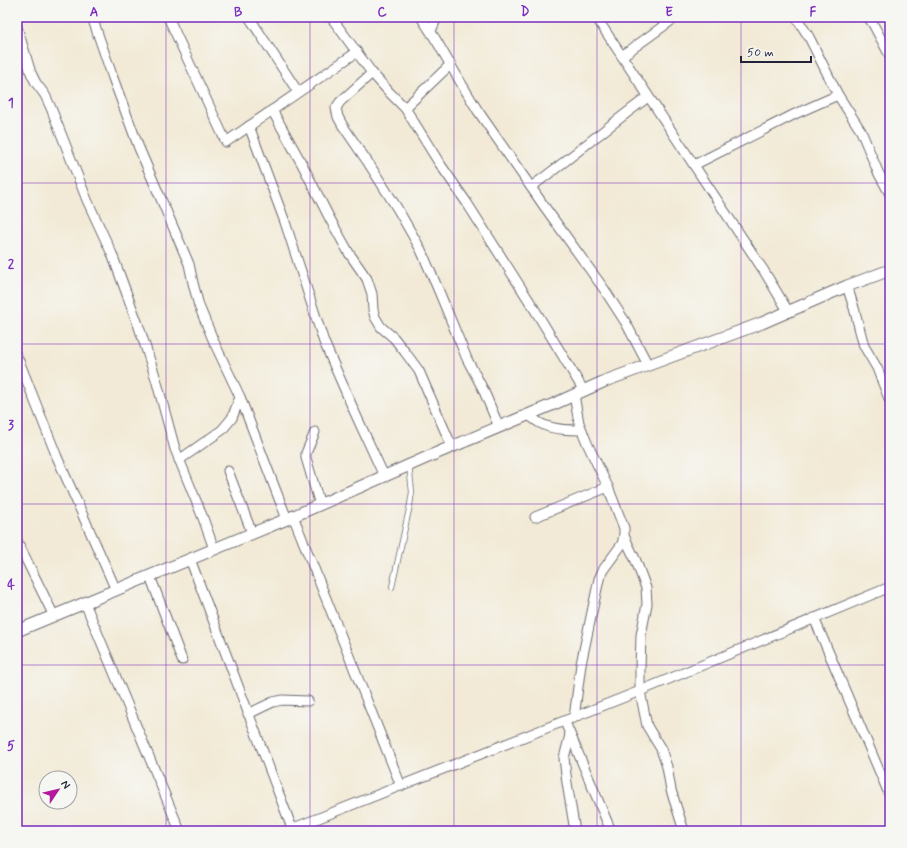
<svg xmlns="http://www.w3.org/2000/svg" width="907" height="848" viewBox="0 0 907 848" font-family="Mynerve,sans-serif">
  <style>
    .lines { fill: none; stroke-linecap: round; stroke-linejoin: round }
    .service-casing { stroke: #6b6871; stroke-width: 6 }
    .minor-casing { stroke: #6b6871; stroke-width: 11 }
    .tertiary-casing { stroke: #6b6871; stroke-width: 13 }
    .service { stroke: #fff; stroke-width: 4.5 }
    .minor { stroke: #fff; stroke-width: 9 }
    .tertiary { stroke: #fff; stroke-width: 11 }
    .grid { fill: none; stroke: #7b2cbf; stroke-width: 1; stroke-opacity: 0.55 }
    .neatline { fill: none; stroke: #7b2cbf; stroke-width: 1.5 }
    .grid-label { font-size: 13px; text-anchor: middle; font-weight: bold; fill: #7b2cbf }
  </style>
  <rect width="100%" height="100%" fill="#f6f6f2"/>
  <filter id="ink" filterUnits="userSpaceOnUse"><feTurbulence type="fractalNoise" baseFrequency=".025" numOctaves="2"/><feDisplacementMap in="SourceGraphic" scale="8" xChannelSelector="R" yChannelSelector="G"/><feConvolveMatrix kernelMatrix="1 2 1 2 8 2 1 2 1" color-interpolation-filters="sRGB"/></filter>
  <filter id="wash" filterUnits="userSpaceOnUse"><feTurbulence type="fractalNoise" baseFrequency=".012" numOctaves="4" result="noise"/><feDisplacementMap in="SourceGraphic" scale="16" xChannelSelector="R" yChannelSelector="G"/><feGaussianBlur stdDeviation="0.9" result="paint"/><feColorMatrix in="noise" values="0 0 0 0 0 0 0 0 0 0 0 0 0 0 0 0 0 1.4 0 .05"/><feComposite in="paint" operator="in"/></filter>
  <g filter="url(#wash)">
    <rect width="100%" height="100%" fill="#f2ead6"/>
  </g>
  <g filter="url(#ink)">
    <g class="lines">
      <g class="service-casing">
        <polyline id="service" points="392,587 410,505 412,492 409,465"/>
      </g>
      <g class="minor-casing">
        <g id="minor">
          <polyline points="92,17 113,78 139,148 189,264 193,283 199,306 214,342 240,397 252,428 276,491 287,519"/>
          <polyline points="168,17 226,142 357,52"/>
          <polyline points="249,17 298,92"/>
          <polyline points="331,17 372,73 390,93 405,108 438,161 467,203 535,310 584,391"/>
          <polyline points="421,17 436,40 461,83 478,111 544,206 604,289 626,323 648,365"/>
          <polyline points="596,17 764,271 788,311"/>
          <polyline points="796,17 809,37 838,95"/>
          <polyline points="868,17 873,24 890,56"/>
          <polyline points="17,27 31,73 36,83 45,95 51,108 87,200 112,254 139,327 156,379 175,449 203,518 214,549"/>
          <polyline points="431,31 437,17"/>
          <polyline points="622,56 676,17"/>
          <polyline points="372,73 340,102 336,108 338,117 343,126 369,164 397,208 421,250 438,289 467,359 483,389 499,427"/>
          <polyline points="405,108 451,64"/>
          <polyline points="272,110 302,164 330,219 349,253 367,279 372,294 373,310 375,317 381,327 394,338 405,352 419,371 452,447"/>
          <polyline points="249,126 285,222 324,342 355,413 384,476"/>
          <polyline points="694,165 795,114 838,95 861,131 878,172 890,194"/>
          <path d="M 531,187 C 571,158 608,126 648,97"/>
          <polyline points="847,286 854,308 864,346 877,368 890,401"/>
          <polyline points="17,356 57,457 116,590"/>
          <polyline points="574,395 579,423 587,443 608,487 624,528 624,536 622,544 603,570 599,579 581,664 574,718"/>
          <path d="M 528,415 C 533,418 538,423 544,425 C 556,430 570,430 582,430"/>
          <polyline points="315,432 306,453 306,458 320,505"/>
          <polyline points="179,460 222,430 232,418 240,397"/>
          <polyline points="228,471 252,533"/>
          <polyline points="293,516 401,786"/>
          <polyline points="535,517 608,487"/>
          <polyline points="624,536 636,561 646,588 647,604 641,635 640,669 640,691 647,726 661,749 667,767 671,790 684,831"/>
          <polyline points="17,541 54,616"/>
          <polyline points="190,559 293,831"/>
          <polyline points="150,576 182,660"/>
          <polyline points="85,603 180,831"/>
          <polyline points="814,618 890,796"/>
          <polyline points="248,714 273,702 282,700 308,701"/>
          <polyline points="565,722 611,831"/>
          <polyline points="570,735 564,758 567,783 575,831"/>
          <polyline points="286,831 640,691 890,587"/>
        </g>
      </g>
      <g class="tertiary-casing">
        <polyline id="tertiary" points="17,631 287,519 437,453 554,404 605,381 762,323 847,286 890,270"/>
      </g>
      <use href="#service" class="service"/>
      <use href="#minor" class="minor"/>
      <use href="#tertiary" class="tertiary"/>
    </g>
  </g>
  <path class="grid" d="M 166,17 L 166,831M 310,17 L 310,831M 454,17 L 454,831M 597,17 L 597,831M 741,17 L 741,831M 17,183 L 890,183M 17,344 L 890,344M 17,504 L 890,504M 17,665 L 890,665"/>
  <rect width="907" height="848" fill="none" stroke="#f6f6f2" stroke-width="44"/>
  <g transform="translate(58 790) rotate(55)"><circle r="19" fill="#f6f6f2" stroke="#a1a1a9"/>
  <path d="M0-3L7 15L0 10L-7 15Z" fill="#b5179e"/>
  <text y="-6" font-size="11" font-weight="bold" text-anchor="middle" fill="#22223b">N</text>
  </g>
  <path d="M741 56v6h70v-6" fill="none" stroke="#22223b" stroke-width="2"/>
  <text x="747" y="56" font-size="12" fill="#22223b" stroke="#f6f6f2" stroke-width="3" paint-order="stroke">50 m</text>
  <rect x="22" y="22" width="863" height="804" class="neatline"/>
  <g class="grid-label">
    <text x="94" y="16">A</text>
    <text x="238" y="16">B</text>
    <text x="382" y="16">C</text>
    <text x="525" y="16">D</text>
    <text x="669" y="16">E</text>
    <text x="813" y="16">F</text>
    <text x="11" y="107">1</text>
    <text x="11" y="268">2</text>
    <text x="11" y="429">3</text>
    <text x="11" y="589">4</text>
    <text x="11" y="750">5</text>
  </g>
</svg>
